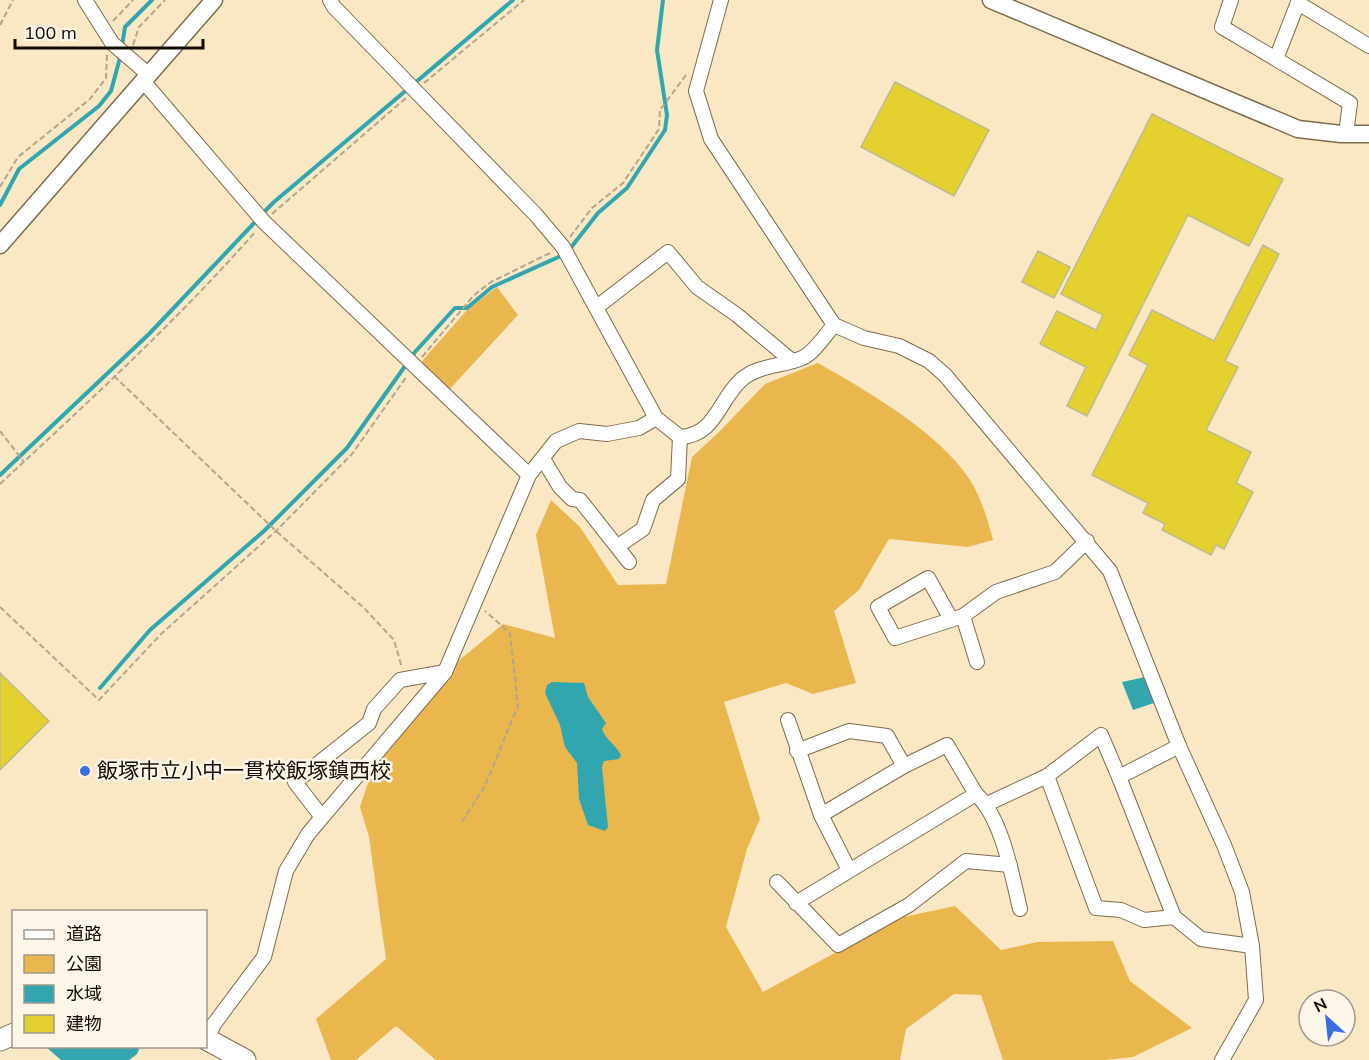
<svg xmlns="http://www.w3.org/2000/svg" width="1369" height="1060" viewBox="0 0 1369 1060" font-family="Mulish,'Noto Sans JP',sans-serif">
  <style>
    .green { fill: #eab74f }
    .water { fill: #32a6af }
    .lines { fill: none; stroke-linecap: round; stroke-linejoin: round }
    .stream { stroke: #32a6af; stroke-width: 4 }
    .building { fill: #e4d12f; stroke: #bdb994; stroke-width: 1.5 }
    .minor-casing { stroke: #7d6c4d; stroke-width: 16 }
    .tertiary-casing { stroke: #7d6c4d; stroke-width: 19 }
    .primary-casing { stroke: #7d6c4d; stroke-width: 23 }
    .path { stroke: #b4a58a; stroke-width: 2; stroke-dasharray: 6 3; stroke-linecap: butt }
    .minor { stroke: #fff; stroke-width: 14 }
    .tertiary { stroke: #fff; stroke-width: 16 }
    .primary { stroke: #fff; stroke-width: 21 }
    .poi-dot { fill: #3970df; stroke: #fdf6e8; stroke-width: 2 }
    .labels { text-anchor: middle; stroke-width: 5; stroke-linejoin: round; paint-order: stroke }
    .poi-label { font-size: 21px; fill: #110b02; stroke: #fdf6e8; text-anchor: start }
  </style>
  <rect width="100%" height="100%" fill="#fae7c4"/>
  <g class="green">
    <polygon points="497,287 518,315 449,390 422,366 423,360 467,310"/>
    <path d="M 818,363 C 867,391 939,432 970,480 C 981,497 988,520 993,540 L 968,547 L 889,539 L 859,590 L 834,611 L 856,683 L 813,694 L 786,683 L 724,702 L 760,819 L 747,849 L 726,927 L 763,992 L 899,918 L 955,906 L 1001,950 L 1037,942 L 1113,941 L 1130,981 L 1192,1028 L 1133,1057 L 1105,1060 L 1003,1060 L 981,995 L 954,994 L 906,1029 L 900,1060 L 436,1060 L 396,1026 L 356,1060 L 331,1060 L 316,1019 L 386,959 L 369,837 L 360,807 L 378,753 L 445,672 L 503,624 L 555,638 L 536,535 L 551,500 L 580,527 L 618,585 L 666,584 L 692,457 L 719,432 L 765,384 Z"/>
  </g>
  <g class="water">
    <polygon points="1145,677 1154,703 1133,710 1122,682"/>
    <path d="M 552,682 L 584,683 L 588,697 L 606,723 L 602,729 C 605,739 616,745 621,755 L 619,759 L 604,761 L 602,767 L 608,827 L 605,831 L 588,825 L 579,799 L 577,763 L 565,747 L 560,725 L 545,693 L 547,685 Z"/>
    <polygon points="46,1047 140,1047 137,1054 129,1060 61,1060"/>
  </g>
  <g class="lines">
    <g class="stream">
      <polyline points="122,46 125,27 152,0"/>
      <polyline points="0,205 19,169 99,106 111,91 121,54"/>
      <polyline points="262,214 274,202 513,0"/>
      <polyline points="569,250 598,213 627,188 665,130 667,115 657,50 663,0"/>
      <polyline points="0,475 149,334 257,220"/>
      <polyline points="100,688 150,630 264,531 347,448 415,352 455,308 467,308 492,287 563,255"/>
    </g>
  </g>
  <g class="building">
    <polygon points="895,82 989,130 954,196 861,147"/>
    <polygon points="1152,114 1283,179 1249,246 1188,215 1087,416 1067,406 1086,367 1040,344 1057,311 1096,330 1103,315 1061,294"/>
    <polygon points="1263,245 1279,254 1225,361 1238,367 1206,430 1251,452 1236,483 1253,492 1224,549 1216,545 1211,555 1162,530 1165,524 1143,513 1148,503 1092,475 1148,365 1129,355 1152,310 1214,341"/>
    <polygon points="1038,251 1070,267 1054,298 1022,282"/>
    <polygon points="0,673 49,721 0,770"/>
  </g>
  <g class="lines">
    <g class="minor-casing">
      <g id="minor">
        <polyline points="85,0 112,43 149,75"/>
        <path d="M 330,0 L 334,7 L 536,215 L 563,247 L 656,418 L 680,437 C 716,435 718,401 741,380 C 757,365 784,366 802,358 C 814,353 826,334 834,325"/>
        <polyline points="721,0 696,91 711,139 834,325 864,338 899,346 929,361 945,375 1110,571 1179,746 1224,845 1242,892 1252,946 1256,1000 1222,1060"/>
        <polyline points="1231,0 1222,27 1350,103 1346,134"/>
        <polyline points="1298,3 1369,46"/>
        <polyline points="1276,59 1299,0"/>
        <polyline points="143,81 264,222 529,475"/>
        <polyline points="597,307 668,252 697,287 737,315 792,361"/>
        <polyline points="543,459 560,487 572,499 580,500 629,562"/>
        <polyline points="618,546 643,529 653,500 678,479 680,437"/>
        <polyline points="963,616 977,662"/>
        <polyline points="951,619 928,578 878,607 895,638 963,616 996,592 1055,572 1087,541"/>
        <polyline points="788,720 821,815 849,870"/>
        <polyline points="797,751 849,731 887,736 904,766"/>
        <polyline points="1047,776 1096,908 1121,910 1144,920 1174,917 1201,939 1252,946"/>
        <polyline points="1119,777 1174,917"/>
        <polyline points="987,804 1047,776 1101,735 1119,777 1179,746"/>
        <polyline points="821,815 904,766 947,745 976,794"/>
        <polyline points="321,816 295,782 369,723 374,709 400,680 445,672"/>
        <polyline points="777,882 838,945 909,905 966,861 1010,865"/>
        <path d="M 796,903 L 976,794 C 1002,818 1012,875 1020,909"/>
        <polyline points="207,1039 214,1024 264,957 286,871 308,834 445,672 529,475 556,441 579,431 607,434 639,428 656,418"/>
      </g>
    </g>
    <g class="tertiary-casing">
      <g id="tertiary">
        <polyline points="991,0 1298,129 1341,134 1369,134"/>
        <polyline points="0,245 214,0"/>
      </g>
    </g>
    <g class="primary-casing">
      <g id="primary">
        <polyline points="206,1039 245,1060"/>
        <polyline points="0,1040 14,1034"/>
      </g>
    </g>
    <g class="path">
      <polyline points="113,21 133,0"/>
      <polyline points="0,25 13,0"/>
      <polyline points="133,45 139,27 165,0"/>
      <polyline points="424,83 524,0"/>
      <polyline points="0,187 18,157 90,99 106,78 107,55"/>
      <polyline points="272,214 406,98"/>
      <polyline points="570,237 592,208 623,183 659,129 660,110 686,75"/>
      <polyline points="422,357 474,295 491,282 550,253"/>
      <polyline points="114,376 276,531 364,608 394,640 402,668"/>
      <polyline points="0,431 24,462"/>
      <path d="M 0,484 C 87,403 177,321 256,231"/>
      <polyline points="0,607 99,700 161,634 276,531 352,454 407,376"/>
      <polyline points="462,822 485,786 518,706 510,633 485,611"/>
    </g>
    <use href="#minor" class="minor"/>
    <use href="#tertiary" class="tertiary"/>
    <use href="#primary" class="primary"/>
  </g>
  <circle class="poi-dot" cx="85" cy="771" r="6"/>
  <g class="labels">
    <g class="poi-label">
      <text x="97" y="778">飯塚市立小中一貫校飯塚鎮西校</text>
    </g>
  </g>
  <rect x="12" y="910" width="195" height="138" fill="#fdf6e8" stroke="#9f988c" stroke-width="1.5"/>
  <rect x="24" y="930" width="30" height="9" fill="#ffffff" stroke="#9f988c" stroke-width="1.5"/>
  <text x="66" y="940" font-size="18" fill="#110b02">道路</text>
  <rect x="24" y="955" width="30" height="18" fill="#eab74f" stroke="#9f988c" stroke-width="1.5"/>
  <text x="66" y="970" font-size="18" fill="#110b02">公園</text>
  <rect x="24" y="985" width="30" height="18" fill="#32a6af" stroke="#9f988c" stroke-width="1.5"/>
  <text x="66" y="1000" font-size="18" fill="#110b02">水域</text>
  <rect x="24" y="1015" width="30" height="18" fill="#e4d12f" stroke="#9f988c" stroke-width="1.5"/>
  <text x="66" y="1030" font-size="18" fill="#110b02">建物</text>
  <g transform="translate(1327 1018) rotate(333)"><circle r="28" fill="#fdf6e8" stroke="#9f988c" stroke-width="1.5"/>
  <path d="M0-4.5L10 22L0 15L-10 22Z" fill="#3970df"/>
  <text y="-9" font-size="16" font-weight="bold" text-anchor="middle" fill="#110b02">N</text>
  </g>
  <path d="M15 39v9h188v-9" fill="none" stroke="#110b02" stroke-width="3"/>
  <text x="24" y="39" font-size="18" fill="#110b02" stroke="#fdf6e8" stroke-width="4.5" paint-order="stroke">100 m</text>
</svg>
